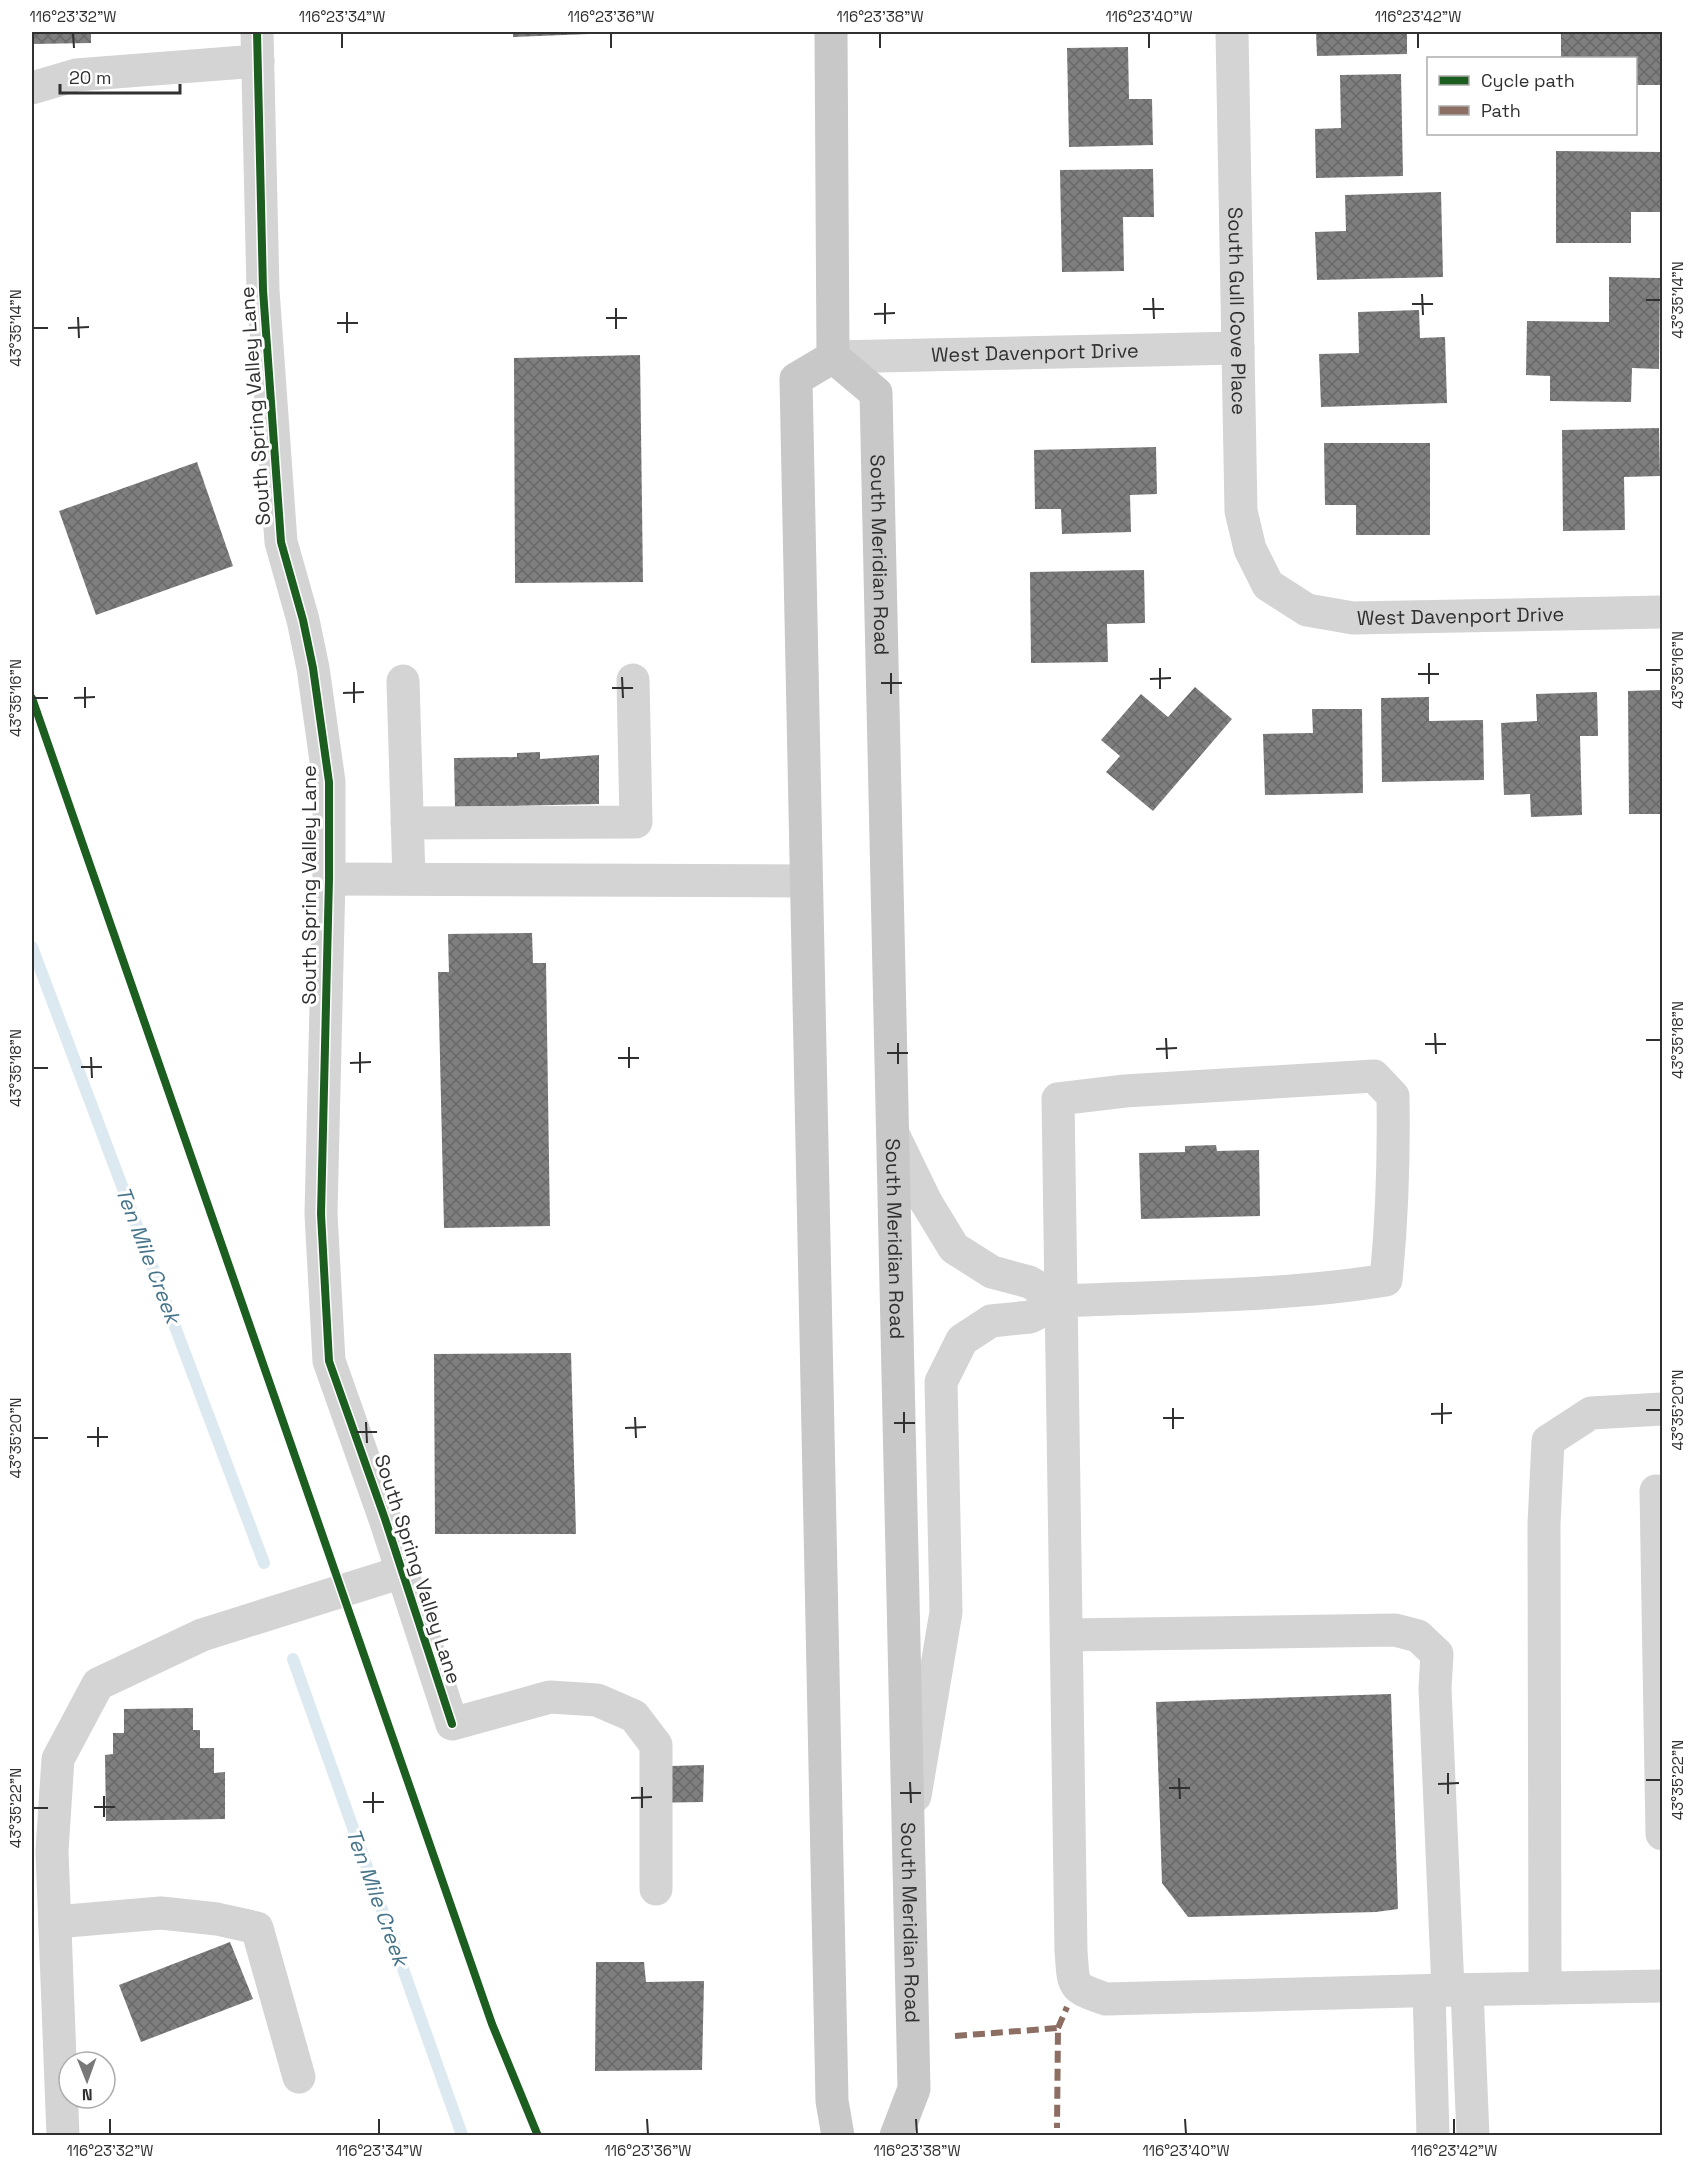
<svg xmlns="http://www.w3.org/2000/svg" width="1694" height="2167" viewBox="0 0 1694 2167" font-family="'Space Grotesk',sans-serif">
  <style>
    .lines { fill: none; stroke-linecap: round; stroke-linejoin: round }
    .stream { stroke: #dde9f0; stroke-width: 12 }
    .building { fill: url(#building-cross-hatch) }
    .minor { stroke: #d4d4d4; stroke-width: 33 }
    .major { stroke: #c8c8c8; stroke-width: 33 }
    .quiet { stroke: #8d6e63; stroke-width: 6; stroke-dasharray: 12 6; stroke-linecap: butt }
    .cycleway-casing { stroke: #fff; stroke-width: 11 }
    .cycleway { stroke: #1b5e20; stroke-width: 8 }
    .ticks { fill: none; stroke: #303030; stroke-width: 2 }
    .labels { text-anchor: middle; stroke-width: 6; stroke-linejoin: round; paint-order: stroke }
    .street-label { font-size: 20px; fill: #303030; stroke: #fff }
    .water-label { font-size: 21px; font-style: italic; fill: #46748a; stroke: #fff }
    .neatline { fill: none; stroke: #303030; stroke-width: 2 }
    .ticks-label { font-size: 15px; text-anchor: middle; fill: #303030 }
  </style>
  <defs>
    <pattern id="building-cross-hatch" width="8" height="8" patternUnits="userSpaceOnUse" patternTransform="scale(1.5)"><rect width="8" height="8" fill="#7f7f7f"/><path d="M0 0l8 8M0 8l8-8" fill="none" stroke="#686868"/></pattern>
  </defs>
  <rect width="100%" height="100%" fill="#fff"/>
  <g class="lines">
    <g class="stream">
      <polyline points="32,947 264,1563"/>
      <polyline points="293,1659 462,2135"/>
    </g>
  </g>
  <g class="building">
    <polygon points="32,32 91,32 91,43 32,44"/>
    <polygon points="513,32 614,32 614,33 513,37"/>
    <polygon points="1316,32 1407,32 1407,54 1317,56"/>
    <polygon points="1561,32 1662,32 1662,85 1636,85 1636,58 1561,58"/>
    <polygon points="1128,47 1129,99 1152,99 1153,145 1069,147 1067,48"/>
    <polygon points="1401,74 1403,176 1316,178 1315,129 1341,128 1340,75"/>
    <polygon points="1556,151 1662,152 1662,212 1631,212 1631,243 1556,243"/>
    <polygon points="1153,169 1154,217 1123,217 1124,271 1062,272 1060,170"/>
    <polygon points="1441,192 1443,277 1317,280 1315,232 1346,231 1345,195"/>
    <polygon points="1609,277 1660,278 1659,369 1632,368 1631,402 1550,401 1550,376 1526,375 1527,321 1609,322"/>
    <polygon points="1419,310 1420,338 1445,337 1447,403 1321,407 1319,354 1359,353 1358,312"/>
    <polygon points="640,355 643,582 515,583 514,358"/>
    <polygon points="1659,428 1660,476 1624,477 1625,530 1563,531 1562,430"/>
    <polygon points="1324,443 1430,443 1430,535 1356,535 1356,505 1325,505"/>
    <polygon points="1156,447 1157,494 1130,495 1131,532 1062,534 1061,509 1035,509 1034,450"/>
    <polygon points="197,462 233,566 96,615 59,511"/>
    <polygon points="1144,570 1145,623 1107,624 1108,662 1031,663 1030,572"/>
    <polygon points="1195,687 1232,719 1153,811 1106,772 1120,756 1101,740 1141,694 1168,717"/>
    <polygon points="1662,690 1662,814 1629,814 1628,691"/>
    <polygon points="1597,692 1598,736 1580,736 1582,815 1531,817 1530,794 1504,795 1501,723 1537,721 1536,694"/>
    <polygon points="1429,697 1429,721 1483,720 1484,780 1382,782 1381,698"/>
    <polygon points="1312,709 1362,709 1363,793 1265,795 1263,734 1313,733"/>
    <polygon points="540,752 540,759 599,755 599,804 455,807 454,758 517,757 517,753"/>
    <polygon points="532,933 533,963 546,963 550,1226 444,1228 438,972 449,972 448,934"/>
    <polygon points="1216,1145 1217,1151 1259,1150 1260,1216 1141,1219 1139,1153 1185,1152 1185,1146"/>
    <polygon points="571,1353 576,1534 435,1534 434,1354"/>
    <polygon points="1391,1694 1398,1909 1376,1912 1188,1917 1162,1883 1156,1702"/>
    <polygon points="193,1708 193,1730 200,1730 200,1748 214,1748 214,1773 225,1772 225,1819 106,1821 105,1755 113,1754 113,1733 124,1733 124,1709"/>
    <polygon points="704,1765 703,1802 642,1803 640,1767"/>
    <polygon points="230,1942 253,1999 141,2042 119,1985"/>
    <polygon points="596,1962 644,1962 646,1982 704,1981 702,2070 595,2071"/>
  </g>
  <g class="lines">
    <g class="minor">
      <polyline points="257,32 263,290 281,542 303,620 313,668 329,782 329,879 321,1214 329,1361 385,1519 452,1724 550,1697 597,1700 634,1716 656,1745 656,1889"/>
      <path id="s1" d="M 1232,32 L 1241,511 L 1250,549 L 1268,585 L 1307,610 L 1353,618 L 1662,612"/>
      <polyline points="32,88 76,75 258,61"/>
      <path id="s2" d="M 833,357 L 1238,348"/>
      <polyline points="403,681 409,879"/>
      <polyline points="407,823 636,822 633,680"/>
      <polyline points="329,879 806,881"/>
      <polyline points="893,1134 926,1202 954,1248 992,1272 1029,1282 1062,1301 1030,1317 991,1321 962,1340 941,1382 946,1612 915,1796"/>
      <path d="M 1062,1301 C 1170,1296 1280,1297 1386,1280 C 1392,1219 1394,1158 1393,1096 L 1374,1076 L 1125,1091 L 1058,1099 C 1063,1383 1068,1667 1071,1951 C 1074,1987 1070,1987 1106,1999 L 1448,1990 L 1662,1986"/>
      <polyline points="1656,1491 1662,1834"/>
      <polyline points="1068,1635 1395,1630 1418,1636 1437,1654 1435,1688 1448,1990"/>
      <polyline points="55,1922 161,1913 217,1919 257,1928 299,2077"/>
      <polyline points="1545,1988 1544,1524 1548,1441 1591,1413 1662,1409"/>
      <polyline points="1467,1990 1473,2136"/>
      <polyline points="1429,1991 1433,2136"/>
      <polyline points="63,2136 52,1851 58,1759 98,1684 202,1635 402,1572"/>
    </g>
    <g class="major">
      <polyline points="831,32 833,357"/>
      <path id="s3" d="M 833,357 L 876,393 L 914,2089 L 896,2136"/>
      <polyline points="833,357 796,379 832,2101 838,2136"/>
    </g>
    <g class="quiet">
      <polyline points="1058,2028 1067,2007"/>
      <polyline points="955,2036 1058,2028 1057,2128"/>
    </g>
    <g class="cycleway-casing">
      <g id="cycleway">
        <polyline points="257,32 263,290 281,542 303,620 313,668 329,782 329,879 321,1214 329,1361 385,1519 452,1724"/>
        <polyline points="32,698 492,2024 538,2136"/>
      </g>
    </g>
    <use href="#cycleway" class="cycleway"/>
  </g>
  <path class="ticks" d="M 73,33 L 74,48M 342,33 L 342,48M 611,33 L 611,48M 880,33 L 880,48M 1149,33 L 1149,48M 1418,33 L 1418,48M 1422,294 L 1423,315M 1153,298 L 1154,319M 1646,300 L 1661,300M 885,303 L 885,324M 1412,304 L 1433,304M 616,308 L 616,329M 1143,309 L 1164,309M 347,312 L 347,333M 874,314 L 895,313M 78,317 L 79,338M 606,318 L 627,318M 337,323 L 358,323M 33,328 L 48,328M 68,328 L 89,327M 1429,663 L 1429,684M 1160,668 L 1160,689M 1646,670 L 1661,670M 891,673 L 891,694M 1418,674 L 1439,674M 622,677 L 623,698M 1150,679 L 1171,678M 354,682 L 354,703M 881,683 L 902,683M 85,687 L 85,708M 612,688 L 633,688M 343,693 L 364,692M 33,698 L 48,698M 74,698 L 95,697M 1435,1033 L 1436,1054M 1166,1038 L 1167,1059M 1646,1040 L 1661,1040M 898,1043 L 898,1064M 1425,1044 L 1446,1044M 629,1047 L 629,1068M 1156,1049 L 1177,1048M 360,1052 L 360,1073M 887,1053 L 908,1053M 91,1057 L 92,1078M 618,1058 L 639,1058M 350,1063 L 371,1062M 81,1067 L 102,1067M 33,1068 L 48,1068M 1442,1403 L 1442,1424M 1173,1408 L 1173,1429M 1646,1410 L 1661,1410M 904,1412 L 904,1433M 1431,1414 L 1452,1413M 635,1417 L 636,1438M 1163,1418 L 1184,1418M 366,1422 L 367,1443M 894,1423 L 915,1423M 98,1427 L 98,1447M 625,1428 L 646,1427M 356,1432 L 377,1432M 87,1437 L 108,1437M 33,1438 L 48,1438M 1448,1773 L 1448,1794M 1179,1778 L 1180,1799M 1646,1780 L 1661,1780M 910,1782 L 911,1803M 1438,1784 L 1459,1783M 642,1787 L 642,1808M 1169,1788 L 1190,1788M 373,1792 L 373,1813M 900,1793 L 921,1793M 104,1796 L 104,1817M 631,1798 L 652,1797M 363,1802 L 384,1802M 94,1807 L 115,1807M 33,1808 L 48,1808M 110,2119 L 110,2134M 379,2119 L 379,2134M 647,2119 L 648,2134M 916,2119 L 917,2134M 1185,2119 L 1186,2134M 1454,2119 L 1454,2134"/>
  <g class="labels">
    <g class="street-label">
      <text dy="7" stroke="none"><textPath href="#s1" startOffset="279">South Gull Cove Place</textPath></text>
      <text dy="7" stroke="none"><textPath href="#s2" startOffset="202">West Davenport Drive</textPath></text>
      <text transform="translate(255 406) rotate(-94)" y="7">South Spring Valley Lane</text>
      <text dy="7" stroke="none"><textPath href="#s3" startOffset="218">South Meridian Road</textPath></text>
      <text dy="7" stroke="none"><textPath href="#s1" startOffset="759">West Davenport Drive</textPath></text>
      <text transform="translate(309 885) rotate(-90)" y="7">South Spring Valley Lane</text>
      <text dy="7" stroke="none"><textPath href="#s3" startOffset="902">South Meridian Road</textPath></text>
      <text transform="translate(418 1569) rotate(72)" y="7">South Spring Valley Lane</text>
      <text dy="7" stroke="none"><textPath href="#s3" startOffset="1586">South Meridian Road</textPath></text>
    </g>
    <g class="water-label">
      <text transform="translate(148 1255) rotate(69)" y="7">Ten Mile Creek</text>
      <text transform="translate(377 1897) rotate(70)" y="7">Ten Mile Creek</text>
    </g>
  </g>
  <rect width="1694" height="2167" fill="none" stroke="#ffffff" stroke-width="66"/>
  <rect x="1427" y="57" width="210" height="78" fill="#ffffff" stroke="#acacac" stroke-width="1.5"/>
  <rect x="1439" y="76" width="30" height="9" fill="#1b5e20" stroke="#acacac" stroke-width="1.5"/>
  <text x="1481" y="87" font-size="18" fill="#303030">Cycle path</text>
  <rect x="1439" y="106" width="30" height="9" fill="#8d6e63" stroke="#acacac" stroke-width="1.5"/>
  <text x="1481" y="117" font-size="18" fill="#303030">Path</text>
  <g transform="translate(87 2080) rotate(179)"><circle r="28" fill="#ffffff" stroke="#acacac" stroke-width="1.5"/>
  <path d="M0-4.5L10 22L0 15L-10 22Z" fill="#787878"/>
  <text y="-9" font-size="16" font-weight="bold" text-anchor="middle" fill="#303030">N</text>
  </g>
  <path d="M60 84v9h120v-9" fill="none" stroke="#303030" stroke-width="3"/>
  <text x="69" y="84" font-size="18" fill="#303030" stroke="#ffffff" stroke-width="4.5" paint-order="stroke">20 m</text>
  <rect x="33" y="33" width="1628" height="2101" class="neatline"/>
  <g class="ticks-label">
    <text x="73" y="22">116°23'32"W</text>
    <text x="342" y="22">116°23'34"W</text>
    <text x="611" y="22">116°23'36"W</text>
    <text x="880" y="22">116°23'38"W</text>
    <text x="1149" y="22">116°23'40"W</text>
    <text x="1418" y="22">116°23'42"W</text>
    <text transform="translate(1678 300) rotate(-90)" y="5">43°35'14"N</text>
    <text transform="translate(16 328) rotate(-90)" y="5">43°35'14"N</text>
    <text transform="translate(1678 670) rotate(-90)" y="5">43°35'16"N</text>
    <text transform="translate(16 698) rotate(-90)" y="5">43°35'16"N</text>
    <text transform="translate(1678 1040) rotate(-90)" y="5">43°35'18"N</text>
    <text transform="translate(16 1068) rotate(-90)" y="5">43°35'18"N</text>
    <text transform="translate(1678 1410) rotate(-90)" y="5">43°35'20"N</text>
    <text transform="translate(16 1438) rotate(-90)" y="5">43°35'20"N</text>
    <text transform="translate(1678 1780) rotate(-90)" y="5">43°35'22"N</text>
    <text transform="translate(16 1808) rotate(-90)" y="5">43°35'22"N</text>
    <text x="110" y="2156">116°23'32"W</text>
    <text x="379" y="2156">116°23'34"W</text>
    <text x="648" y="2156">116°23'36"W</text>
    <text x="917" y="2156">116°23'38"W</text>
    <text x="1186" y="2156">116°23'40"W</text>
    <text x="1454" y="2156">116°23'42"W</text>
  </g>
</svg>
